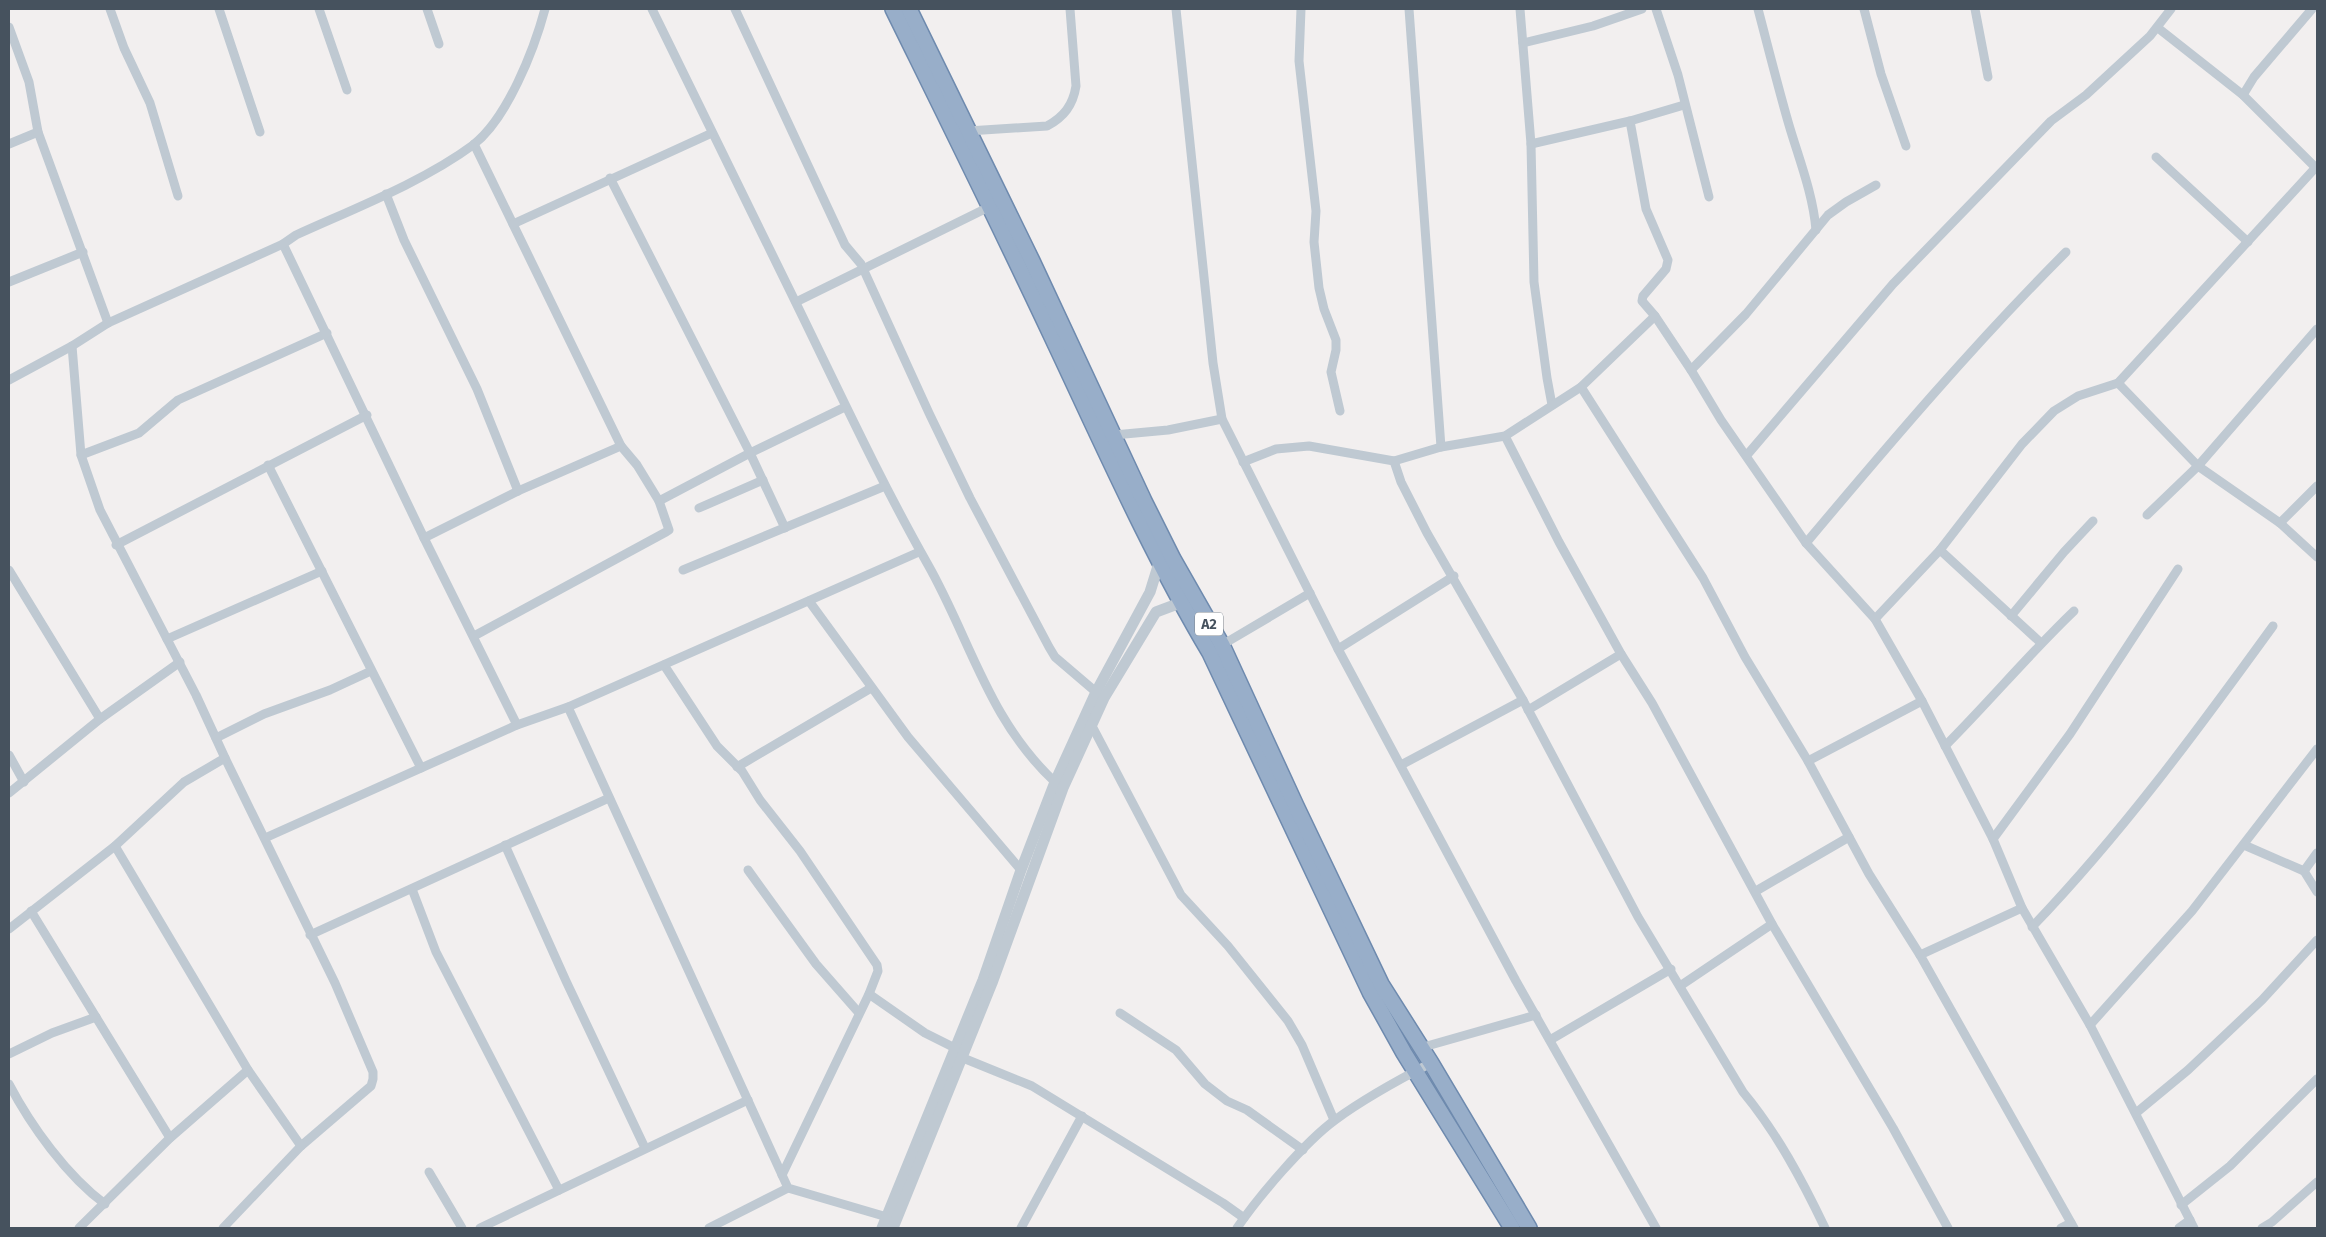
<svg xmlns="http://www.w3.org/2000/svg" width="2326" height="1237" viewBox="0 0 2326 1237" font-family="'Fira Sans',sans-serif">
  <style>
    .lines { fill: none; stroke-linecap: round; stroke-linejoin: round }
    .trunk-casing { stroke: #6e8aae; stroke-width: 18 }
    .minor { stroke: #bfc9d2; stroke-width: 9 }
    .tertiary { stroke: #bfc9d2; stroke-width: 11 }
    .trunk { stroke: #98aec9; stroke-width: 15 }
    .labels { text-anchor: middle; stroke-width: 5; stroke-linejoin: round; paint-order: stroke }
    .shield { fill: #fff; stroke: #7e868e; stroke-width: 1 }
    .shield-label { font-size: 14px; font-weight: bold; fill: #46525e }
  </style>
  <rect width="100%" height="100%" fill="#f2efef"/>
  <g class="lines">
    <g class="trunk-casing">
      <g id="trunk">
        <path d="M 893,9 C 947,119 1001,228 1053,339 C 1103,445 1150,552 1210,653 L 1370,992 L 1404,1053 L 1512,1228"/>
        <polyline points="909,9 1032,261 1144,501 1173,559 1222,645 1296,806 1381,984 1431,1063 1529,1228"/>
      </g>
    </g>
    <g class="minor">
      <polyline points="110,9 124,48 150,103 178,196"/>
      <polyline points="219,9 260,132"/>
      <polyline points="319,9 347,90"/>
      <polyline points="427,9 439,44"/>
      <path d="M 652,9 C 699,107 748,203 795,301 C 838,389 879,478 927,563 C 970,638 988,720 1055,782"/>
      <polyline points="735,9 845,245 861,264 929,413 970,498 1049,647 1055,657 1096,692"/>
      <polyline points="1176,9 1213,363 1222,419 1338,649 1516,981 1656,1228"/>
      <polyline points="1301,9 1299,61 1316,211 1314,242 1319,288 1324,309 1336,340 1336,350 1331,372 1340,411"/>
      <polyline points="1409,9 1441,447"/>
      <polyline points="1520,9 1531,144 1534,282 1547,378 1552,405"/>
      <polyline points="1656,9 1678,75 1709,197"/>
      <path d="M 1758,9 C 1768,47 1778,87 1789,125 C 1799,159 1813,194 1816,230"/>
      <polyline points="1864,9 1881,74 1906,146"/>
      <polyline points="1975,9 1988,77"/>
      <polyline points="9,27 29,82 38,132 108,323"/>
      <polyline points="2158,28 2243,95 2316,168"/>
      <polyline points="1523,43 1593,26 1642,9"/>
      <polyline points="2243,95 2254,77 2312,9"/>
      <polyline points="1630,121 1646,209 1668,260 1666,269 1643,296 1642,301 1655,316 1691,370 1721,420 1806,543 1875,619 1922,701 1993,839 2022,908 2090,1025 2194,1228"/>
      <path d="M 968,131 L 1047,126 C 1064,117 1073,105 1076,86 L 1070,9"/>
      <polyline points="9,144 38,132"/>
      <polyline points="474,144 621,446"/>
      <polyline points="1531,144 1630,121 1684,105"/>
      <polyline points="2156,157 2248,242"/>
      <polyline points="610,178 750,453 785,528"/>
      <polyline points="386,194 404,240 477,389 518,491"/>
      <polyline points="513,224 712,133"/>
      <polyline points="283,244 424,538 517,725"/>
      <polyline points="9,282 83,252"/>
      <polyline points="796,302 989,207"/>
      <polyline points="72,346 81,455 100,510 196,695 225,758 335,983 373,1072 373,1079 371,1086 301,1146 223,1228"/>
      <polyline points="1691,370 1746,314 1828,215 1846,202 1876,185"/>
      <path d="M 9,380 L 72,346 L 108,323 L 283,244 L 296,235 C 353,209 423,182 473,145 C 507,119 534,50 545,9"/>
      <polyline points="2118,383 2198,466 2280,523 2317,557"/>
      <polyline points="1581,387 1703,578 1745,657 1808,761 1869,874 1920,955 2074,1228"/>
      <polyline points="1114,435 1168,430 1222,419"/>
      <polyline points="1505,436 1559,542 1621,654 1652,703 1772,924 1893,1128 1948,1228"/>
      <polyline points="81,455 139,433 178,400 327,333"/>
      <polyline points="1747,455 1893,284 2051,121 2086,95 2150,36 2171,9"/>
      <path d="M 1394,461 L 1401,482 L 1427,533 L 1523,700 L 1638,917 L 1743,1092 C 1777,1133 1802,1180 1825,1228"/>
      <polyline points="1243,462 1276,449 1309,446 1394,461 1441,447 1505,436 1581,387 1655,316"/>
      <polyline points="268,465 421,768"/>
      <polyline points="699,508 763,480"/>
      <polyline points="2147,515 2198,466 2317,329"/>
      <polyline points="2280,523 2317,486"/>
      <polyline points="424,538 518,491 621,446 637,465 659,501 750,453 845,407"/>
      <path d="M 1806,543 C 1890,443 1974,344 2066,252"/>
      <polyline points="116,545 367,415"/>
      <polyline points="1940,550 2041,643"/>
      <polyline points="9,570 100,719"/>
      <polyline points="683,570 885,486"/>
      <polyline points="809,601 908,737 1021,870"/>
      <polyline points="2011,616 2064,552 2093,521"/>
      <polyline points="1875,619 1940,550 2022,444 2054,411 2078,396 2118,383 2317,166"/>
      <polyline points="474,636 666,532 669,530 659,501"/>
      <polyline points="167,639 322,571"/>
      <polyline points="1222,645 1310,593"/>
      <polyline points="1338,649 1454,576"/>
      <polyline points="664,665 717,746 742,771 760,800 800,851 877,965 878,971 869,994 782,1175"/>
      <polyline points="568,707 788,1188 887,1217"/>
      <polyline points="1528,710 1621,654"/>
      <polyline points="1092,726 1181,895 1228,946 1288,1021 1302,1045 1334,1120"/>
      <polyline points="216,738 264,714 330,690 371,671"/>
      <path d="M 1945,746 C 1989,702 2029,654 2074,611"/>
      <polyline points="9,755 24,782"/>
      <polyline points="1808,761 1922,701"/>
      <polyline points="1401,765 1523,700"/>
      <polyline points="737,767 871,688"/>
      <polyline points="9,793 100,719 180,662"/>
      <polyline points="265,838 517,725 568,707 919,552"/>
      <polyline points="1993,839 2070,734 2178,569"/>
      <polyline points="505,845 566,981 645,1148"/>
      <polyline points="2244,845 2304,871 2317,892"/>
      <polyline points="115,846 248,1070 301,1146"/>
      <polyline points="748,870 816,964 859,1013"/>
      <polyline points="2304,871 2317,853"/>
      <polyline points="412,889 436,952 559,1190"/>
      <polyline points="1756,891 1849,837"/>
      <polyline points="31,911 170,1138"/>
      <path d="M 2032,927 C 2122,833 2197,731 2273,626"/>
      <polyline points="9,929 115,846 184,782 225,758"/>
      <polyline points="310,935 609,798"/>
      <polyline points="1920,955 2022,908"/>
      <polyline points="1680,986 1772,924"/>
      <polyline points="869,994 925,1033 955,1048"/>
      <polyline points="1120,1013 1176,1050 1205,1084 1227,1101 1247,1110 1303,1150"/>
      <polyline points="2090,1025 2192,911 2317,749"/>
      <polyline points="1550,1040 1671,969"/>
      <polyline points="1420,1048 1536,1015"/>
      <polyline points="9,1054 52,1033 96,1017"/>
      <polyline points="963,1058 1032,1086 1223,1203 1244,1218"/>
      <path d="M 9,1084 C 31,1126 67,1176 105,1204"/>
      <polyline points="2136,1113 2188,1070 2262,1000 2317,940"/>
      <polyline points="429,1172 462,1228"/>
      <polyline points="2181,1205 2230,1166 2317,1079"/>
      <polyline points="79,1228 170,1138 248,1070"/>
      <polyline points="480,1228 748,1100"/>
      <polyline points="709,1228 788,1188"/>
      <polyline points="1021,1228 1082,1116"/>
      <path d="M 1237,1228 C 1258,1197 1305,1142 1335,1120 C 1365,1098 1398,1080 1431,1063"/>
      <polyline points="2061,1228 2071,1223"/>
      <polyline points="2179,1228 2190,1220"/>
      <polyline points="2262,1228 2272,1222 2317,1182"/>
    </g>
    <g class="tertiary">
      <polyline points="882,1228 983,980 1021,870 1055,782 1096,692 1150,592 1159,563"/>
      <polyline points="893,1228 992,983 1063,788 1104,698 1156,612 1180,603"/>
    </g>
    <use href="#trunk" class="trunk"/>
  </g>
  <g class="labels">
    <rect class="shield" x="1195" y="612.5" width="28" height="23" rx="4"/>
    <g class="shield-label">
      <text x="1209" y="629">A2</text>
    </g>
  </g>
  <rect width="2326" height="1237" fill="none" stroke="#46525e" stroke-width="20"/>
</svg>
